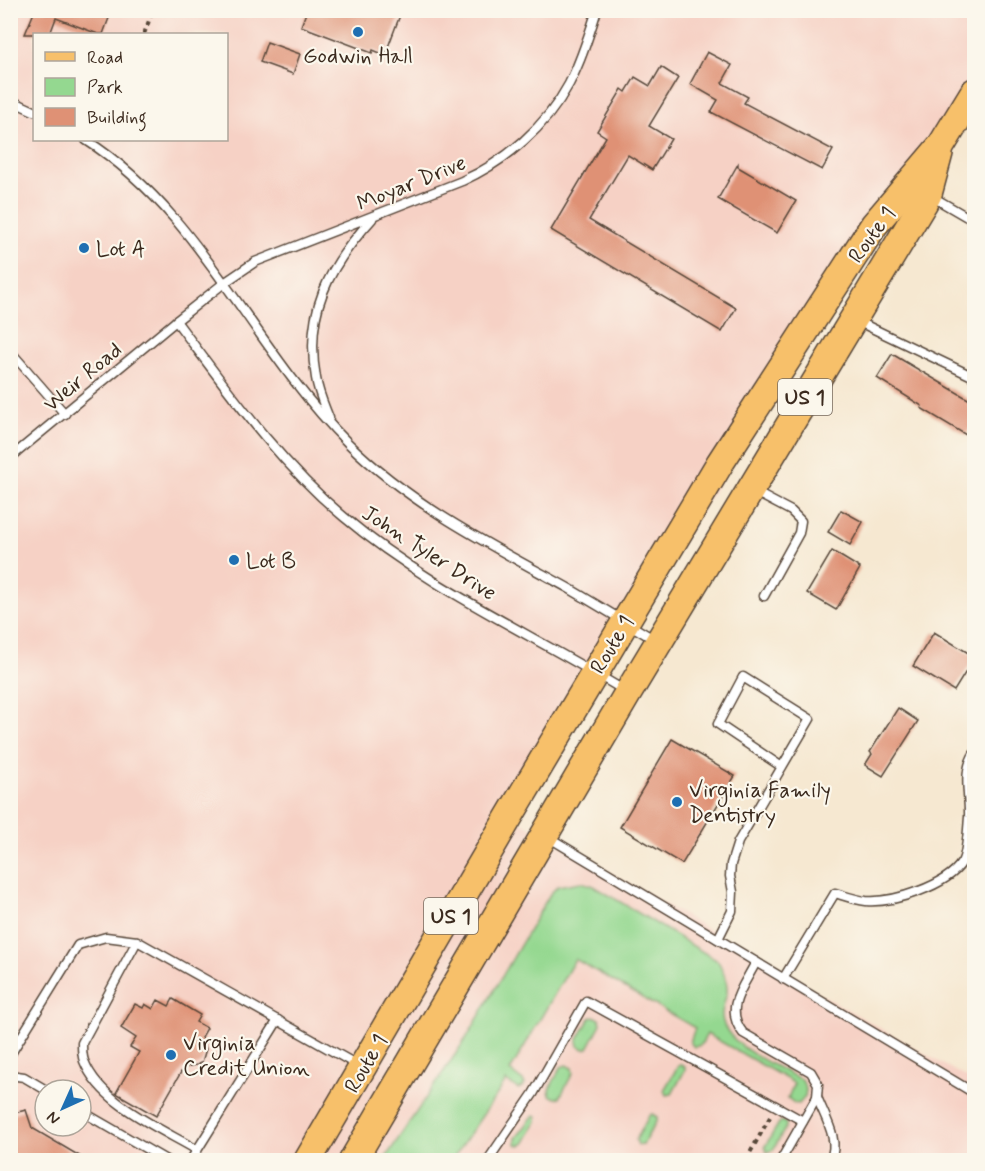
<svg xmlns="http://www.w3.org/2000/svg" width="985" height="1171" viewBox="0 0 985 1171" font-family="Mynerve,sans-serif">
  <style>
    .built { fill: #f6d1c5; fill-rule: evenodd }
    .green { fill: #94d890; stroke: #688157; stroke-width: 1.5 }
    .building { fill: #df9175 }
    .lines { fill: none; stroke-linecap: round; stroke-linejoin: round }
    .service-casing { stroke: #574639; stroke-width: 11 }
    .primary-casing { stroke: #574639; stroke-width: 30 }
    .path { stroke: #574639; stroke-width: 4; stroke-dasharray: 4.5 4.5; stroke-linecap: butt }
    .service { stroke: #fff; stroke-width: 8 }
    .primary { stroke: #f7c06b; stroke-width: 27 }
    .poi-dot { fill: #1f6fb2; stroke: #fbf7ec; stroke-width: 2 }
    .labels { text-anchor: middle; stroke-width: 4.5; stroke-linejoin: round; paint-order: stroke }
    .shield { fill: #fbf7ec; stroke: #75685c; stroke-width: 1.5 }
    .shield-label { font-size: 21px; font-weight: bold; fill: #3b2a1e }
    .poi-label { font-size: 22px; fill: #3b2a1e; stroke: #fbf7ec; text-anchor: start }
    .street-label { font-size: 22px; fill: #3b2a1e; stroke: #fbf7ec }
  </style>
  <rect width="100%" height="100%" fill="#fbf7ec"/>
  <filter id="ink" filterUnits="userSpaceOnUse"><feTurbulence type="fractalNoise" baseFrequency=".0167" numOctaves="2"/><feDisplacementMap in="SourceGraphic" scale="12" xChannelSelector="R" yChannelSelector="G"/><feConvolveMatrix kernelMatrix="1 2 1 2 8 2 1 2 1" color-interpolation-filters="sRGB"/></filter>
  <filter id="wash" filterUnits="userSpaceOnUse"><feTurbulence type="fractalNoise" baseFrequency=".008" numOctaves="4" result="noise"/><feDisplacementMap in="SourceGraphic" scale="24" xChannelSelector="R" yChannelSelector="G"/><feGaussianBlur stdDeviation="1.35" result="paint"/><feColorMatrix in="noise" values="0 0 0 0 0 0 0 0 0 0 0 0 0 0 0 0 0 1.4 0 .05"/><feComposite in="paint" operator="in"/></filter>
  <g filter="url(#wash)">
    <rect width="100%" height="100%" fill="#f6e8d1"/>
    <path class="built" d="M 10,11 L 974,11 L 974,73 L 511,816 L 974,1082 L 974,1160 L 11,1160 ZM 34,34 L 226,34 L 226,140 L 34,140 ZM 45,1090 L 81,1090 L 81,1126 L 45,1126 Z"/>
    <g class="green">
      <path d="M 581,882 L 594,886 L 718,961 C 723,970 728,981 727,992 C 726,999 722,1007 722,1015 C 722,1045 779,1067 802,1080 L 806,1089 L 805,1097 L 799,1104 L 794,1103 L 788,1098 L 794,1083 L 707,1034 L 701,1045 L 694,1047 L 690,1042 L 695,1028 L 575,959 L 510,1071 L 523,1081 L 525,1084 L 523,1087 L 518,1089 L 506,1081 L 452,1160 L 384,1160 L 467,1037 L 550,894 L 558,886 Z"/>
      <polygon points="594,1016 600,1019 601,1024 588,1048 584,1049 578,1046 577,1041 590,1018"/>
      <polygon points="681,1064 685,1067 685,1070 672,1094 666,1095 664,1090 678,1066"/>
      <polygon points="566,1065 572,1068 573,1073 560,1097 555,1098 550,1095 549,1090 561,1067"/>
      <polygon points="652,1114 657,1117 657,1120 643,1144 638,1145 636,1140 649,1116"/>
      <polygon points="534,1115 537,1116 537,1121 524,1144 519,1145 516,1144 516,1138"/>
      <polygon points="782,1121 786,1123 786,1127 773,1150 767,1152 765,1146 779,1123"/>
    </g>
    <g id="blocks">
      <g class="building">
        <polygon points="35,10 112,10 103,34 98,34 56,18 50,34 25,34"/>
        <polygon points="307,10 402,10 385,55 373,50 372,53 301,26"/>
        <polygon points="267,42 300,54 293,74 260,62"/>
        <polygon points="707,52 732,65 722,83 748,97 744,103 833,150 822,170 711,112 718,100 690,84"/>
        <polygon points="661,67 678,78 649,126 671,139 652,170 628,155 589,220 736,308 722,332 551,230 606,137 597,131 622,89 626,92 635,77 650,86"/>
        <polygon points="738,164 738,167 796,201 777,233 718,199"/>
        <polygon points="892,354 975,403 975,421 966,435 921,408 922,406 877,378"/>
        <polygon points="841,510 863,522 850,545 828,532"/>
        <polygon points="832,551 860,568 836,610 807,593"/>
        <polygon points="934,632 975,657 954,691 913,666"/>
        <polygon points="898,708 918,721 883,776 865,765 872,754 870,752"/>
        <polygon points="672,739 735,776 682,864 620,827"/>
        <polygon points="173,999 200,1015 196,1022 207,1028 202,1037 206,1049 202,1062 197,1065 184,1067 156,1116 116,1093 139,1052 130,1047 136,1038 121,1028 135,1004 143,1008 145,1004 153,1009 158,1000 169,1006"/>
        <polygon points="26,1110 32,1128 88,1161 10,1161 10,1114"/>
      </g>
    </g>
  </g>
  <g filter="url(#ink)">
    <use href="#blocks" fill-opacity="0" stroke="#574639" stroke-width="1.5"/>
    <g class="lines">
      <g class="service-casing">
        <g id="service">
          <polyline points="10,100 34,111"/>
          <path d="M 86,140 C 202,214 252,348 348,443 C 412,506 492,546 570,589 C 599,606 627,623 655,640"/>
          <polyline points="931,196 974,221"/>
          <polyline points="855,320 974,377"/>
          <path d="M 176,321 C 228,390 277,461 344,517 C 428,588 532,634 625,691"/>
          <polyline points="10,351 65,414"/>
          <path d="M 329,418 C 324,405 318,392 316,378 C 304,312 329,266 372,219"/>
          <path d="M 10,458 L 176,321 L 224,283 L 255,262 L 462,181 C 506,161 546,127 569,84 C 581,61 589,35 597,10"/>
          <polyline points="753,491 791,511 801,521 799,533 764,596"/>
          <polyline points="548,837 974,1093"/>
          <polyline points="718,939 732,911 733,892 730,876 731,864 738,842 810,719 743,677 718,724 782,767"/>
          <path d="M 137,941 L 82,1043 C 82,1048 82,1056 84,1061 C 101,1104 160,1128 197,1150"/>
          <path d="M 756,962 C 744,986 723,1008 743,1033 L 811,1072 L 818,1084 L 817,1097 L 781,1160"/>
          <path d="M 783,979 L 835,893 C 845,896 856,900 866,901 C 893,903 947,886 962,862 C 967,854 968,828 969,817 C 970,796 962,773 974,754"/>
          <polyline points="10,1055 78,945 106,937 137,941 359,1066"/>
          <polyline points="10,1075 24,1077 46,1090"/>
          <path d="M 817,1097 C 824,1116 841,1141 830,1160"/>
          <polyline points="81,1111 166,1160"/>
          <polyline points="191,1160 278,1020"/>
          <polyline points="488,1160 533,1094 586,1001 803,1121"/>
        </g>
      </g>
      <g class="primary-casing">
        <g id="primary">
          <polyline points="308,1160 509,817 720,463 874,225 941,146 974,92"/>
          <polyline points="353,1160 628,693 924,202 928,194 939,153"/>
        </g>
      </g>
      <g class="path">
        <polyline points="144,34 153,10"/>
        <polyline points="746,1160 770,1117"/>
      </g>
      <use href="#service" class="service"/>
      <use href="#primary" class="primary"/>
    </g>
  </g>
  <g class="poi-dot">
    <circle cx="358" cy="32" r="6"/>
    <circle cx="84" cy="248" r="6"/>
    <circle cx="234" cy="560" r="6"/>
    <circle cx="677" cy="802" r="6"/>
    <circle cx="171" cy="1055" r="6"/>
  </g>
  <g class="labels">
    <g class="shield">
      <rect x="778" y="379" width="54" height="36" rx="4.5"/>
      <rect x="424" y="898" width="54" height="36" rx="4.5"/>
    </g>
    <g class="shield-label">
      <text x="805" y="404">US 1</text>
      <text x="451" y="923">US 1</text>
    </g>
    <g class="poi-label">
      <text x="358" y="63" text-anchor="middle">Godwin Hall</text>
      <text x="96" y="256">Lot A</text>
      <text x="246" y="568">Lot B</text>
      <text x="689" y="797">Virginia Family<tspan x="689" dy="25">Dentistry</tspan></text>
      <text x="183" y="1050">Virginia<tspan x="183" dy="25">Credit Union</tspan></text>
    </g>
    <g class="street-label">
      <text transform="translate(411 182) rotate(-22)" y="8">Moyar Drive</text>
      <text transform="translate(871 234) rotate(-54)" y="8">Route 1</text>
      <text transform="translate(82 376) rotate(-40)" y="8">Weir Road</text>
      <text transform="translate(430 552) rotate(33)" y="8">John Tyler Drive</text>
      <text transform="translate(611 644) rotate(-59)" y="8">Route 1</text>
      <text transform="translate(365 1063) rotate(-60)" y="8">Route 1</text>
    </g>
  </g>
  <rect width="985" height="1171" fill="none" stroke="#fbf7ec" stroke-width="36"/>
  <rect x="33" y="33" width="195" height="108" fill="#fbf7ec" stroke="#aea59a" stroke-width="1.5"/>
  <rect x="45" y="52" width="30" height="9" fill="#f7c06b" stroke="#aea59a" stroke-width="1.5"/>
  <text x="87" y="63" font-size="18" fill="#3b2a1e">Road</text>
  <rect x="45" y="78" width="30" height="18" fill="#94d890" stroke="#aea59a" stroke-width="1.5"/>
  <text x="87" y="93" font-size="18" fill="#3b2a1e">Park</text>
  <rect x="45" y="108" width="30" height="18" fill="#df9175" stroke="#aea59a" stroke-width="1.5"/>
  <text x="87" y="123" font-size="18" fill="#3b2a1e">Building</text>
  <g transform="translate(63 1108) rotate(225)"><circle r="28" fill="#fbf7ec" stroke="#aea59a" stroke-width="1.5"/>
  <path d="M0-4.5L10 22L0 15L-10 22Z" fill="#1f6fb2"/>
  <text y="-9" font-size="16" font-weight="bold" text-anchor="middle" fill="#3b2a1e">N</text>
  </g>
</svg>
